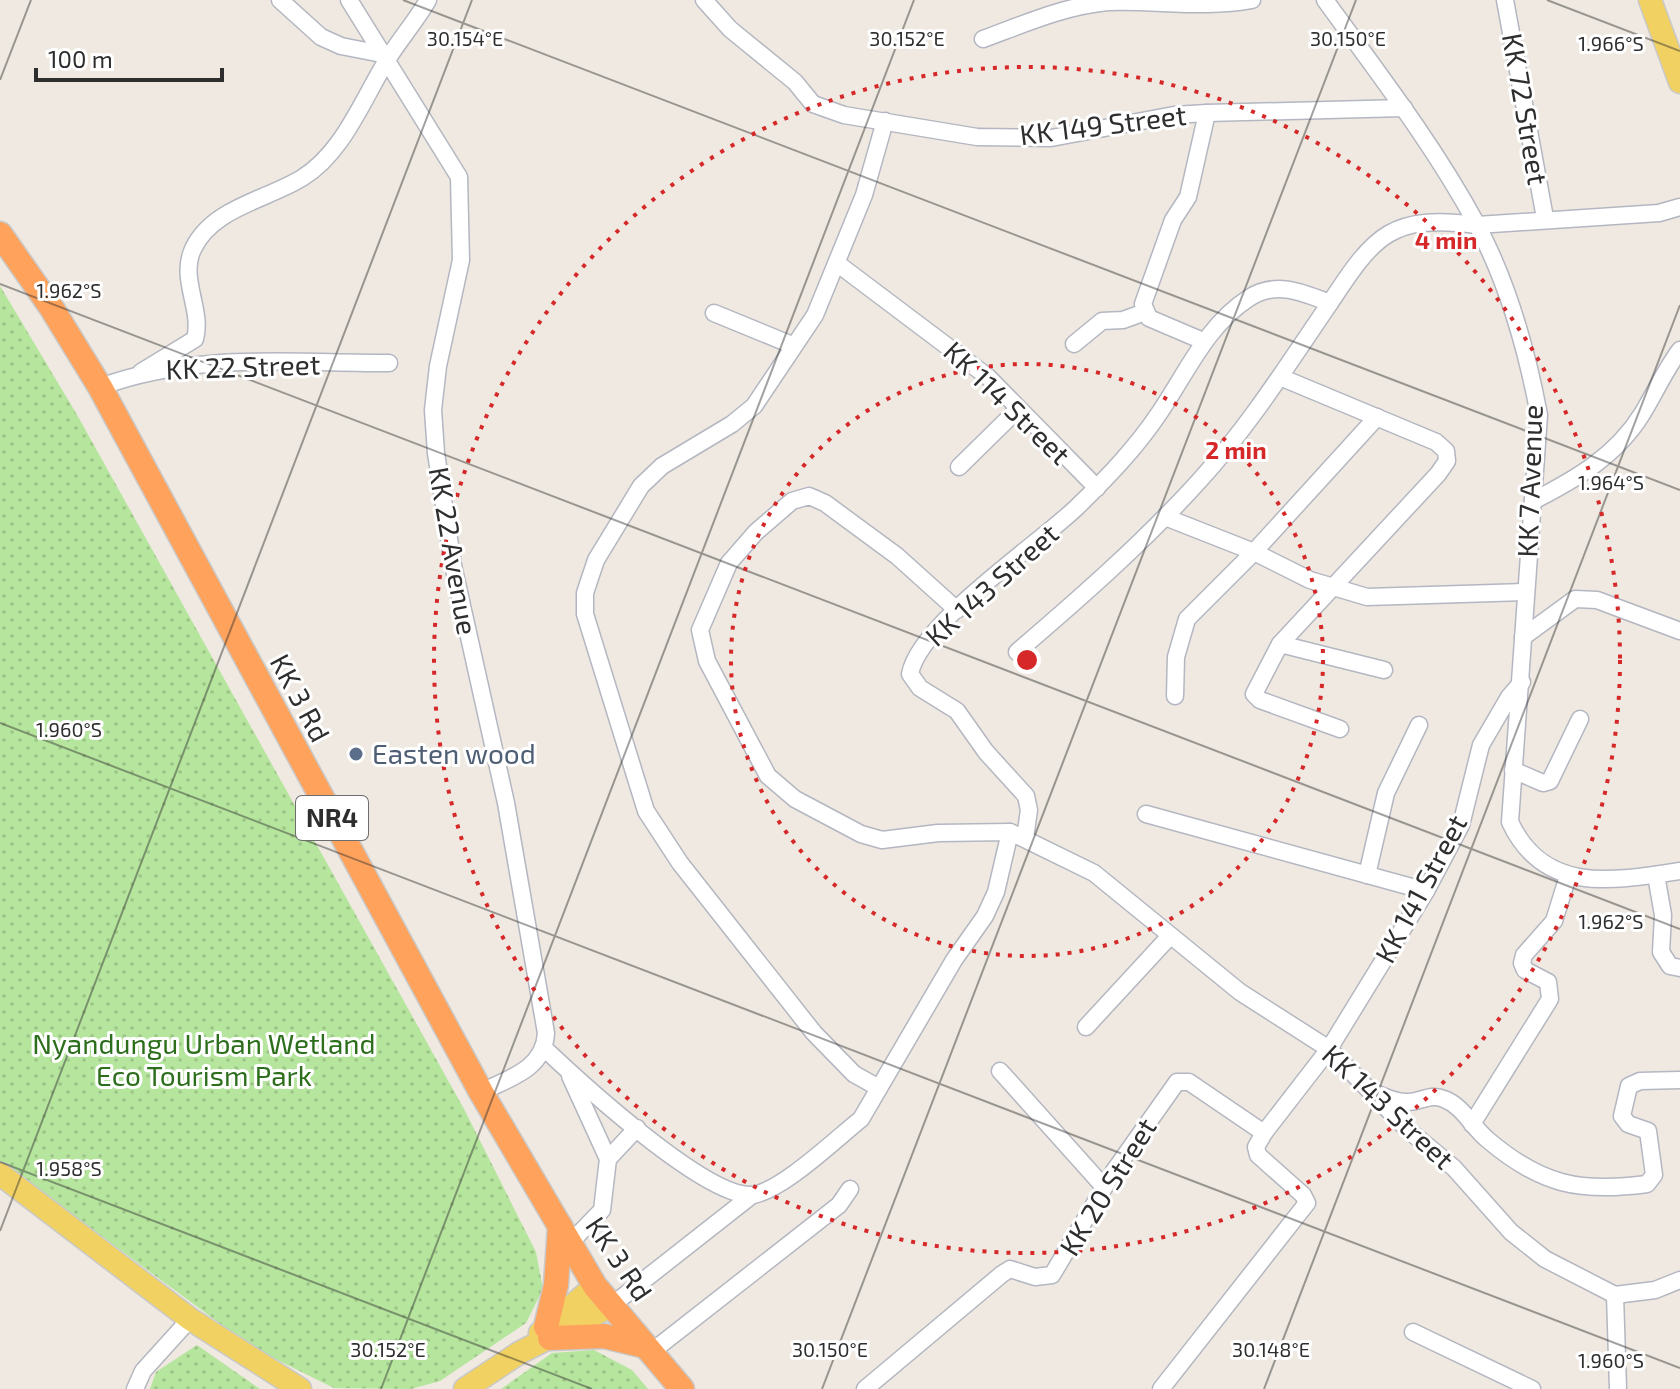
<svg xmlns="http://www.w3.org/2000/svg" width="1680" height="1389" viewBox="0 0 1680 1389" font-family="'Exo 2',sans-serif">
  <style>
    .grass { fill: url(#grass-dots) }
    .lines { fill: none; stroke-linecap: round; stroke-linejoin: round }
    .minor-casing { stroke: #b4b7c1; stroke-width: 19 }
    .major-casing { stroke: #c9c9c9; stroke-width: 25 }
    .highway-casing { stroke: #c9c9c9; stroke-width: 27 }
    .minor { stroke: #fff; stroke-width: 16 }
    .major { stroke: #f2d163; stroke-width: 22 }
    .highway { stroke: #ffa35c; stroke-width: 24 }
    .ticks { fill: none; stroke: #2e2e2e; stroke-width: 2; stroke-opacity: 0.45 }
    .ring { fill: none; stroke: #d62828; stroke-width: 4; stroke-dasharray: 4 8 }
    .service-dot { fill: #5c6f8a; stroke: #fff; stroke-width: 3 }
    .labels { text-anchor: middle; stroke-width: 6; stroke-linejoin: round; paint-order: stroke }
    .shield { fill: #fff; stroke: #6d6d6d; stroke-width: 2 }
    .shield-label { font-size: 26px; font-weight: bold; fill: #2e2e2e }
    .street-label { font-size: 28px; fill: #2e2e2e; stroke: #fff }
    .service-label { font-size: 28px; fill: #4e5e75; stroke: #fff; text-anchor: start }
    .park-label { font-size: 28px; fill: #2c6e1b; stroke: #fff }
    .ticks-label { font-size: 20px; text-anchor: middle; fill: #2e2e2e; stroke: #fff; stroke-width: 6; stroke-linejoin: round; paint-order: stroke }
    .centre { fill: #d62828; stroke: #fff; stroke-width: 4 }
    .ring-label { font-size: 24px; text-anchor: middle; font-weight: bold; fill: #d62828; stroke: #fff; stroke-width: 6; stroke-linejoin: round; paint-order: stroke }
  </style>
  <defs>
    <pattern id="grass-dots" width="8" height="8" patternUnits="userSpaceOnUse" patternTransform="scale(2)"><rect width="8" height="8" fill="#b6e59e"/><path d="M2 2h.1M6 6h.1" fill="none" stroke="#9dc588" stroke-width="1.8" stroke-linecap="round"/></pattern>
  </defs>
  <rect width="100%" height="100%" fill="#efe9e1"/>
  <g class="grass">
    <polygon points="0,286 76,413 464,1109 536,1252 543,1289 526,1323 440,1381 411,1389 334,1388 253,1348 0,1161"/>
    <polygon points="197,1345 260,1389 150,1389 156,1372"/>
    <polygon points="594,1350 632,1370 648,1389 501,1389 552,1353"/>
  </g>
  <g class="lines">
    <g class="minor-casing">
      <g id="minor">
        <polyline points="280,0 321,37 341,46 382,54"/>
        <path d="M 349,0 L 459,177 L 461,260 L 438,366 L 433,410 L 436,453 L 453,565 L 506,803 L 546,1033 C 544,1069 510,1078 481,1092"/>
        <polyline points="704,0 730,29 795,82 813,104 844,115 977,137 1051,138 1174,115 1207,113 1404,108"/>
        <path d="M 1325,0 C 1378,73 1433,144 1476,223 C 1507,281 1527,351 1539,415 L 1510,822 C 1544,895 1614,881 1680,871"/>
        <polyline points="1505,0 1545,218"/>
        <path d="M 983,39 C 1024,24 1064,6 1108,2 C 1156,0 1204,9 1252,0"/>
        <polyline points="838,264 988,377 1097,488"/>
        <polyline points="714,313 792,345"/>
        <polyline points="1203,341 1149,318 1143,304 1173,220 1188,197 1207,113"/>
        <polyline points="1074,344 1102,321 1123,320 1145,312"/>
        <path d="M 141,372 L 195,339 C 203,309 179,279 193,249 C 212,208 266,200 302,178 C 343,153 363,99 387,60 C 400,39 416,21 428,0"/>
        <polyline points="1280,377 1436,442 1446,451 1447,461 1438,474 1280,644 1254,694 1260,700 1340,729"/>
        <path d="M 100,387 C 196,352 289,363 389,363"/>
        <polyline points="959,467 1017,410"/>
        <path d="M 1533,501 C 1576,479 1616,456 1642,414 C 1655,393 1665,370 1680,350"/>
        <polyline points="1165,517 1254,552 1310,580 1367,597 1525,592"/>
        <polyline points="957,610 897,556 825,503 809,496 792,501 756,532 729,563 700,630 707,661 768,776 795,799 861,834 882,840 938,833 1010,832 1094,873 1240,992 1329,1049 1407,1129 1454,1168 1511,1232 1545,1259 1615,1295"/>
        <polyline points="1523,637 1575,599 1597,600 1680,631"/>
        <polyline points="1280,644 1384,670"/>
        <path d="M 1017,652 C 1080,598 1144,542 1200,480 C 1249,426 1289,363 1330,303"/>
        <polyline points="1175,696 1176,657 1187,619 1254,552 1377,417"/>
        <polyline points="1513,770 1543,783 1550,781 1580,719"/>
        <polyline points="1146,814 1426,891"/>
        <path d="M 1025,838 L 1029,810 L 1026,796 L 986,752 L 957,711 L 920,688 L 910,674 C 919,624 1036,546 1076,508 C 1107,478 1136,448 1160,412 C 1187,372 1207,325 1249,298 C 1276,280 1304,293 1330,303 C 1375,234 1392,214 1477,225 L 1659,213 L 1680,207"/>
        <polyline points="1367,875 1386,793 1419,725"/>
        <polyline points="1656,875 1663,915 1661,952 1670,966 1680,968"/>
        <polyline points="1086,1027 1170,936"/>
        <path d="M 545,1049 C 581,1083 703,1195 750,1195 C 778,1195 838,1137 861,1119 L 954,960 L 985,916 L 996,892 L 1010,832"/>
        <polyline points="1000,1071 1104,1187"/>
        <polyline points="879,1088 854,1074 814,1033 680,863 646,811 585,614 585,593 596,560 641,486 662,466 732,424 754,406 815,315 864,195 885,121"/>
        <path d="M 1373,1092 C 1384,1097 1397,1103 1408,1102 C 1421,1102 1430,1093 1444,1099 C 1463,1106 1472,1127 1488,1140 C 1541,1185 1580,1193 1647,1184 L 1654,1175 L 1648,1131 L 1628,1124 L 1622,1116 L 1629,1086 L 1640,1081 L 1680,1080"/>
        <polyline points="1472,1124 1550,999 1548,982 1525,970 1522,963 1524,955 1554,921 1568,876"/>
        <polyline points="608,1159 637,1128"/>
        <polyline points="570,1243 602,1210 608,1159 570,1076"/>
        <polyline points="1615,1295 1618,1389"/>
        <polyline points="1615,1295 1655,1290 1680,1280"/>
        <polyline points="611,1306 751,1196"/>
        <polyline points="1413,1332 1532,1389"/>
        <polyline points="650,1353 839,1205 850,1189"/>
        <polyline points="135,1389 143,1371 190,1319"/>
        <polyline points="865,1389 1002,1274 1010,1269 1035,1277 1052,1275 1114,1171 1177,1082 1189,1082 1264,1133 1329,1049 1426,891 1461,825 1481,745 1509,697 1522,682"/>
        <polyline points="1161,1389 1307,1203 1303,1195 1258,1155 1256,1147 1264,1133"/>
      </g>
    </g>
    <g class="major-casing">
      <g id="major">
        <polyline points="1650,0 1680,82"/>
        <polyline points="0,1174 190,1319 300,1389"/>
        <polyline points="540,1333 595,1286"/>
        <polyline points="465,1389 519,1353 611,1306"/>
      </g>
    </g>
    <g class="highway-casing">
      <g id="highway">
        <polyline points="0,234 51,307 100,387 481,1092 595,1286 682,1389"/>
        <polyline points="546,1327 556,1285 560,1226"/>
        <polyline points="550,1338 604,1336 645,1346"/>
      </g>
    </g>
    <use href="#minor" class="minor"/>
    <use href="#major" class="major"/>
    <use href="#highway" class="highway"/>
  </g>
  <path class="ticks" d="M 403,0 L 1680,490M 1547,0 L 1680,51M 0,80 L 31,0M 0,284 L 1680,929M 0,723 L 1680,1368M 0,1162 L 592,1389M 0,1231 L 472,0M 381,1389 L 914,0M 822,1389 L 1356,0M 1264,1389 L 1680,305"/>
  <g class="ring">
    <circle cx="1027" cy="660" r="296"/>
    <circle cx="1027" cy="660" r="593"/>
  </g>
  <circle class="service-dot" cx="356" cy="754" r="8"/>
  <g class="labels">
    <rect class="shield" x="296" y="796" width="72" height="44" rx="6"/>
    <g class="shield-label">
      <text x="332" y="827">NR4</text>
    </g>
    <g class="street-label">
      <text transform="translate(1525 109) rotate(80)" y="10">KK 72 Street</text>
      <text transform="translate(1103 125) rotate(-7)" y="10">KK 149 Street</text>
      <text transform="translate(243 367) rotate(-2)" y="10">KK 22 Street</text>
      <text transform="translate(1007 403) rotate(44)" y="10">KK 114 Street</text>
      <text transform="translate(1530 481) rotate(-88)" y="10">KK 7 Avenue</text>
      <text transform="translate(453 551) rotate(80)" y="10">KK 22 Avenue</text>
      <text transform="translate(992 585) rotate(-42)" y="10">KK 143 Street</text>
      <text transform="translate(300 698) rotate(62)" y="10">KK 3 Rd</text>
      <text transform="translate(1421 889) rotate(-62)" y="10">KK 141 Street</text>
      <text transform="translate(1388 1107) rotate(43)" y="10">KK 143 Street</text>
      <text transform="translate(1108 1187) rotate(-58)" y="10">KK 20 Street</text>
      <text transform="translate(619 1259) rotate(56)" y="10">KK 3 Rd</text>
    </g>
    <g class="service-label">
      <text x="372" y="764">Easten wood</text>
    </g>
    <g class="park-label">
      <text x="204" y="1054">Nyandungu Urban Wetland<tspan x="204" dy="32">Eco Tourism Park</tspan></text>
    </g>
  </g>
  <g class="ticks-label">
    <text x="465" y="46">30.154°E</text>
    <text x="907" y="46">30.152°E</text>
    <text x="1348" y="46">30.150°E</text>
    <text x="1611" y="51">1.966°S</text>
    <text x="69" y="298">1.962°S</text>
    <text x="1611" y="490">1.964°S</text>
    <text x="69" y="737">1.960°S</text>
    <text x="1611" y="929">1.962°S</text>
    <text x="69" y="1176">1.958°S</text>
    <text x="388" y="1357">30.152°E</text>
    <text x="830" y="1357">30.150°E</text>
    <text x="1271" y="1357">30.148°E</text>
    <text x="1611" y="1368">1.960°S</text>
  </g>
  <circle cx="1027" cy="660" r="12" class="centre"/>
  <g class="ring-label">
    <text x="1446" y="249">4 min</text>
    <text x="1236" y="459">2 min</text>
  </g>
  <path d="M36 68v12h186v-12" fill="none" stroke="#2e2e2e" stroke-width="4"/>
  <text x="48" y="68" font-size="24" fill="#2e2e2e" stroke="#ffffff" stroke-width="6" paint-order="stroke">100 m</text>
</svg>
